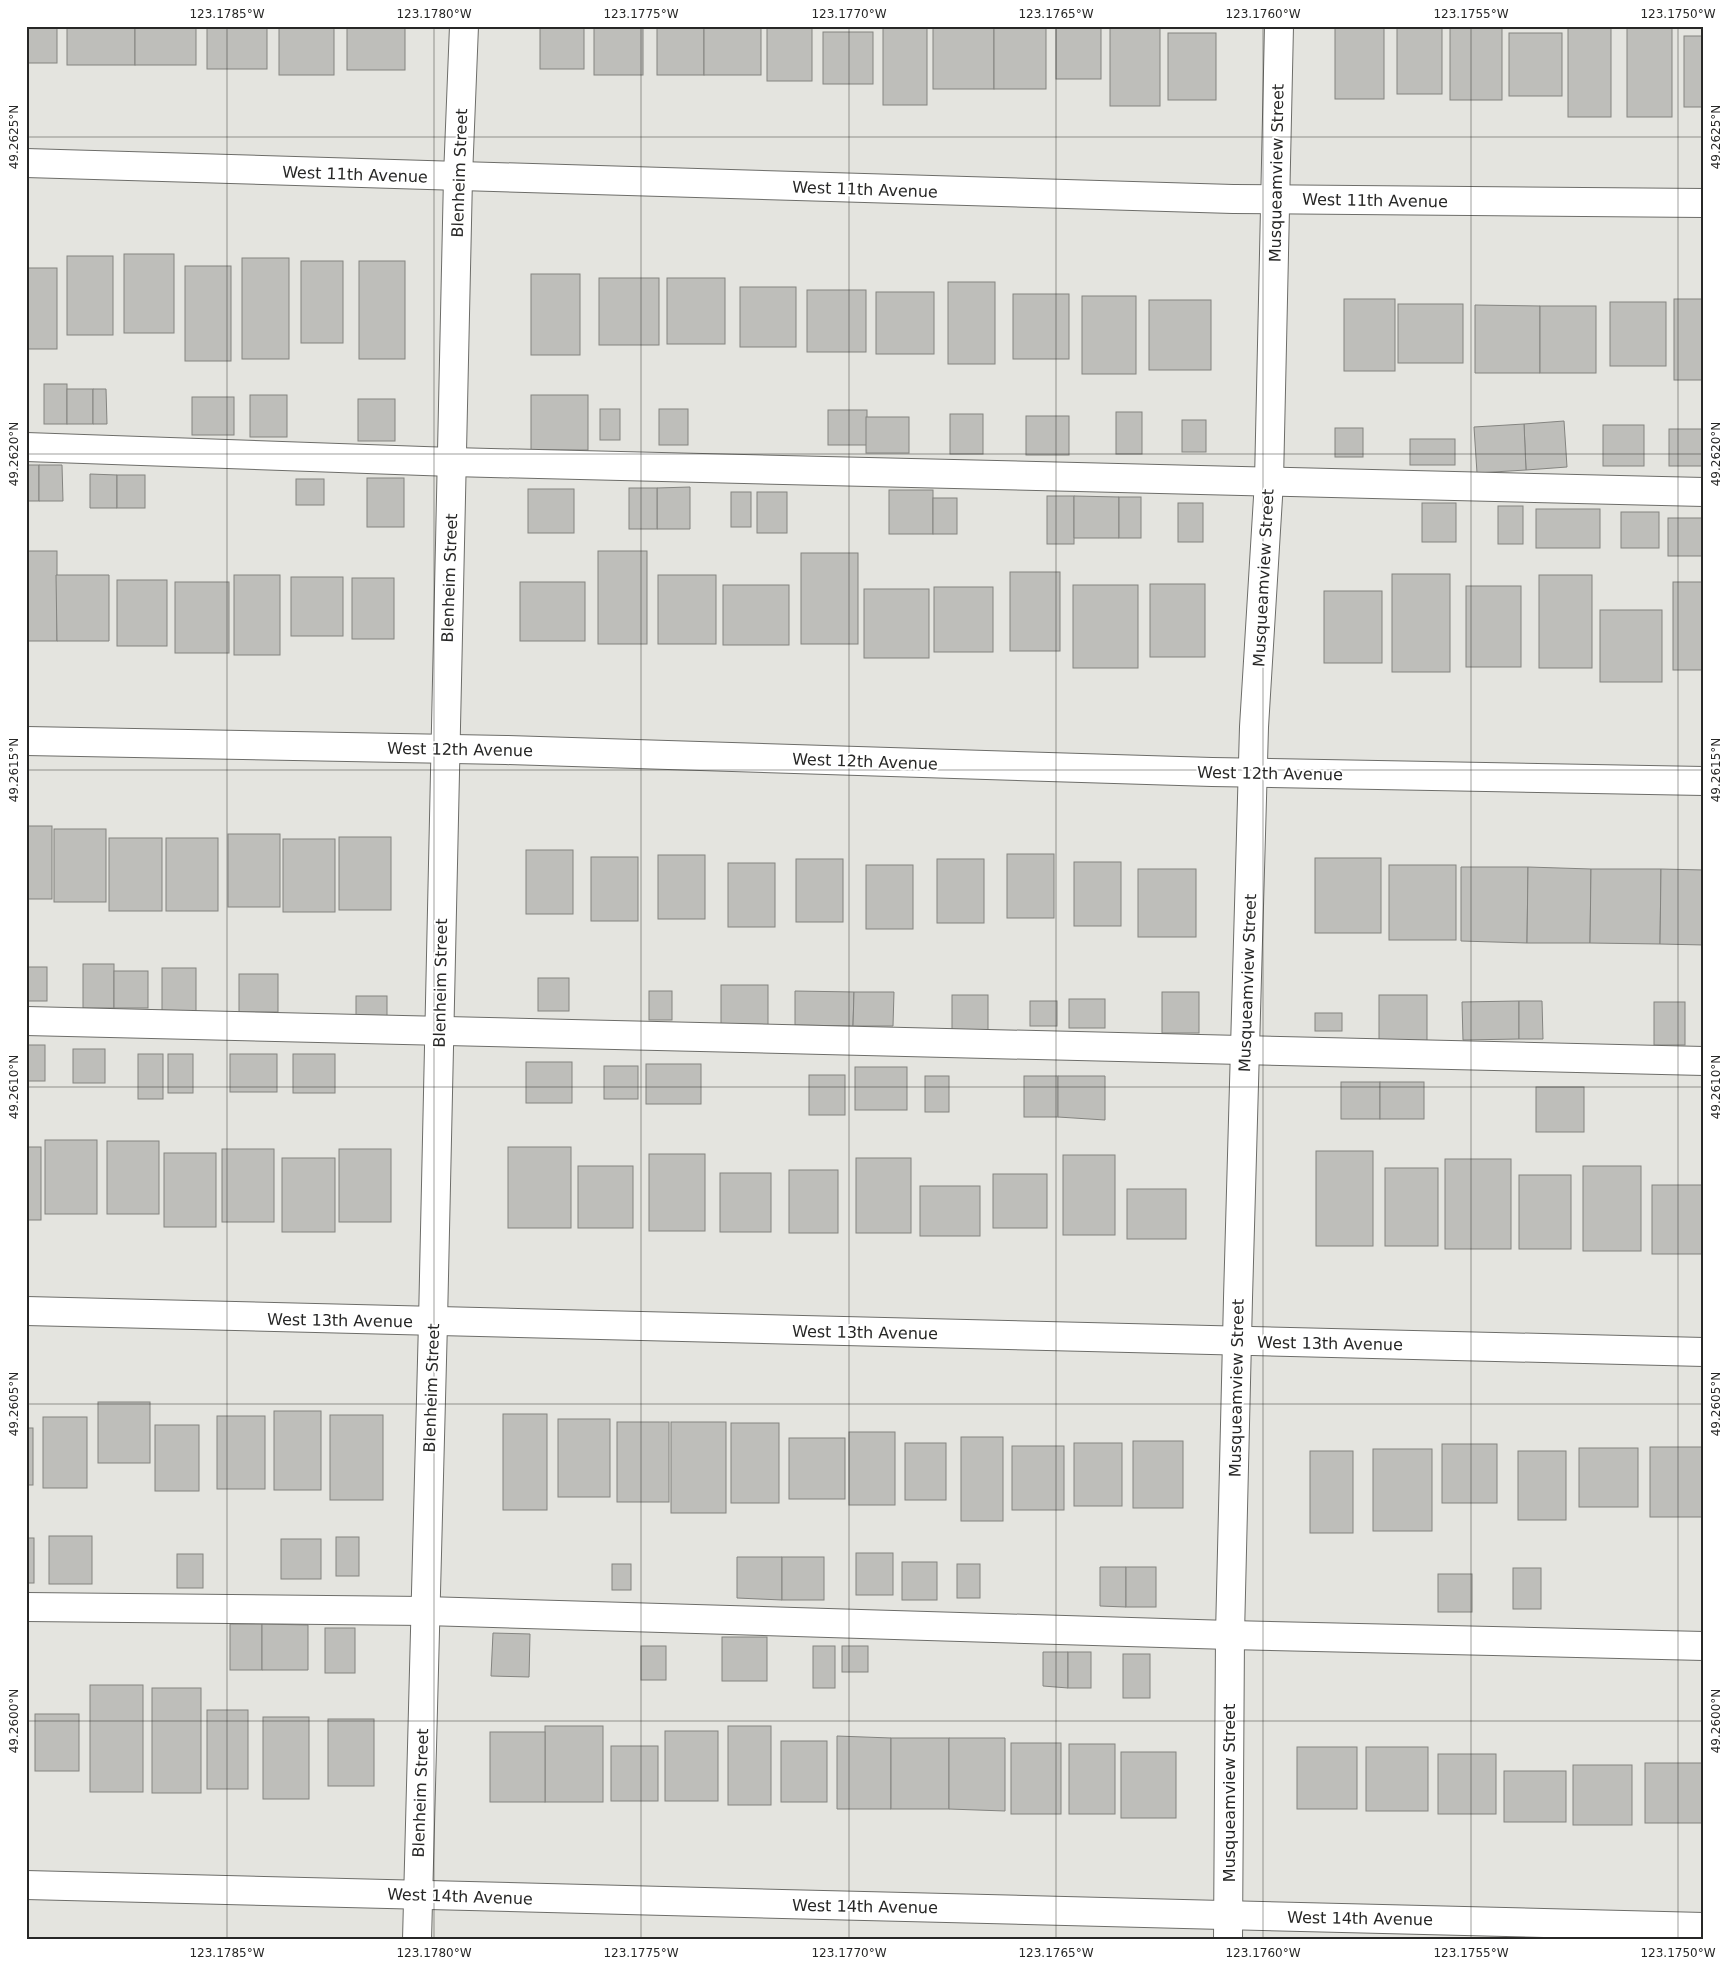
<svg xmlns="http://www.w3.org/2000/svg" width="1730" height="1966" viewBox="0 0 1730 1966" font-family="'DejaVu Sans',sans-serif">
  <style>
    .building { fill: #bebeba; stroke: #848480 }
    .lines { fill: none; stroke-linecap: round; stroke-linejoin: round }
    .minor-casing { stroke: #6d6d69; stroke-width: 30 }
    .minor { stroke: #fff; stroke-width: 28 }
    .ticks { fill: none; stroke: #272726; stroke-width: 1; stroke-opacity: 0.45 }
    .labels { text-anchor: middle; stroke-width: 4; stroke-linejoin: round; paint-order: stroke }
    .street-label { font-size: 16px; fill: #272726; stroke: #fff }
    .neatline { fill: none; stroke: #272726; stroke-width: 2 }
    .ticks-label { font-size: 12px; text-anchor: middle; fill: #272726 }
  </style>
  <rect width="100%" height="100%" fill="#e4e4df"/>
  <g class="building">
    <rect x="26" y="26" width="31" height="37"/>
    <rect x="67" y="26" width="68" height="39"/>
    <rect x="135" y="26" width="61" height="39"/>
    <rect x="207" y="26" width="60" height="43"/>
    <rect x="279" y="26" width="55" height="49"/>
    <rect x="347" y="26" width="58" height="44"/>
    <rect x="540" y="26" width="44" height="43"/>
    <rect x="594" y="26" width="49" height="49"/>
    <rect x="657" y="26" width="47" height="49"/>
    <rect x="704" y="26" width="57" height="49"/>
    <rect x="767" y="26" width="45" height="55"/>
    <rect x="883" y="26" width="44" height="79"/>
    <rect x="933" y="26" width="61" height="63"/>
    <rect x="994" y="26" width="52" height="63"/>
    <rect x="1056" y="26" width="45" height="53"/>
    <rect x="1110" y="26" width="50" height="80"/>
    <rect x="1335" y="26" width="49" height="73"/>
    <rect x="1397" y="26" width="45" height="68"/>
    <rect x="1450" y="26" width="52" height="74"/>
    <rect x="1568" y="26" width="43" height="91"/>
    <rect x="1627" y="28" width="45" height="89"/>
    <rect x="823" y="32" width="50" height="52"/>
    <rect x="1168" y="33" width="48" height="67"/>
    <rect x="1509" y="33" width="53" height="63"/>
    <rect x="1684" y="36" width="20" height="71"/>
    <rect x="124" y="254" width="50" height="79"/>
    <rect x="67" y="256" width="46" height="79"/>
    <rect x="242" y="258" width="47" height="101"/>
    <rect x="301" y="261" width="42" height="82"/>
    <rect x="359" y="261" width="46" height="98"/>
    <rect x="185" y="266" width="46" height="95"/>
    <rect x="26" y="268" width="31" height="81"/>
    <rect x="531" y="274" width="49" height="81"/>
    <rect x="599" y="278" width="60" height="67"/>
    <rect x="667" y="278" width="58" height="66"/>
    <rect x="948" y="282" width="47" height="82"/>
    <rect x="740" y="287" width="56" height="60"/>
    <rect x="807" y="290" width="59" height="62"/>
    <rect x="876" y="292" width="58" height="62"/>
    <rect x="1013" y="294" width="56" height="65"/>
    <rect x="1082" y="296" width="54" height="78"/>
    <rect x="1344" y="299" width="51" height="72"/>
    <rect x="1674" y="299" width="30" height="81"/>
    <rect x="1149" y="300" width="62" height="70"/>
    <rect x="1610" y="302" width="56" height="64"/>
    <rect x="1398" y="304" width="65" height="59"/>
    <polygon points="1475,305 1540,306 1540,373 1475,373"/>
    <rect x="1540" y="306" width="56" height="67"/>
    <rect x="44" y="384" width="23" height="40"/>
    <rect x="67" y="389" width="26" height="35"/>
    <polygon points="93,389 106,389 107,424 93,424"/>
    <rect x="250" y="395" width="37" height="42"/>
    <rect x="531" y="395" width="57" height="55"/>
    <rect x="192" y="397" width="42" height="38"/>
    <rect x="358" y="399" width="37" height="42"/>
    <rect x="600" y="409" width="20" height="31"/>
    <rect x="659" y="409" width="29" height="36"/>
    <rect x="828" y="410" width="39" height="35"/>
    <rect x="1116" y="412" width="26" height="42"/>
    <rect x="950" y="414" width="33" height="40"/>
    <rect x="1026" y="416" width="43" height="39"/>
    <rect x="866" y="417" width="43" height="36"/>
    <rect x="1182" y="420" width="24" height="32"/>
    <polygon points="1564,421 1567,467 1526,470 1524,424"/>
    <polygon points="1524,424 1526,470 1477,473 1474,427"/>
    <rect x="1603" y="425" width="41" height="41"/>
    <rect x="1335" y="428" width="28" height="29"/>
    <rect x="1669" y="429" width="35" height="37"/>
    <rect x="1410" y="439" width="45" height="26"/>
    <rect x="26" y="465" width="13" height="36"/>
    <polygon points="39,465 62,465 63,501 39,501"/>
    <polygon points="90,474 117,475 117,508 90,508"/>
    <rect x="117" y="475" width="28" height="33"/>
    <rect x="367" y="478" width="37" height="49"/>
    <rect x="296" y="479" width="28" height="26"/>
    <polygon points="690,487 690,529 657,529 657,488"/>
    <rect x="629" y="488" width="28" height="41"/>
    <rect x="528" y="489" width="46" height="44"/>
    <rect x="889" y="490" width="44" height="44"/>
    <rect x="731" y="492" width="20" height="35"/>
    <rect x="757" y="492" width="30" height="41"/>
    <rect x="1047" y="496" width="27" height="48"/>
    <polygon points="1074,496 1119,497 1119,538 1074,538"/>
    <rect x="1119" y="497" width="22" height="41"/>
    <rect x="933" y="498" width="24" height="36"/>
    <rect x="1178" y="503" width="25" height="39"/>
    <rect x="1422" y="503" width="34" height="39"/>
    <rect x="1498" y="506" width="25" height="38"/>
    <rect x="1536" y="509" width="64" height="39"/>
    <rect x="1621" y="512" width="38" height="36"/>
    <rect x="1668" y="518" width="36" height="38"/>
    <rect x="26" y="551" width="31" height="90"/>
    <rect x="598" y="551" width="49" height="93"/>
    <rect x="801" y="553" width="57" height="91"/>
    <rect x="1010" y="572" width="50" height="79"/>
    <rect x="1392" y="574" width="58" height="98"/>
    <polygon points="56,575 109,575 109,641 57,641"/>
    <rect x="234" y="575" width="46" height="80"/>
    <rect x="658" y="575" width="58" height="69"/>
    <rect x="1539" y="575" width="53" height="93"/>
    <rect x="291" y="577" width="52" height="59"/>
    <rect x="352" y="578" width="42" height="61"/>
    <rect x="117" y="580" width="50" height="66"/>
    <rect x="175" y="582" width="54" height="71"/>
    <rect x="520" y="582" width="65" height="59"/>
    <rect x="1673" y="582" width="31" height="88"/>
    <rect x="1150" y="584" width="55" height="73"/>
    <rect x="723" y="585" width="66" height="60"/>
    <rect x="1073" y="585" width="65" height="83"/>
    <rect x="1466" y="586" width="55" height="81"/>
    <rect x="934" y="587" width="59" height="65"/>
    <rect x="864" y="589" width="65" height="69"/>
    <rect x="1324" y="591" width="58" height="72"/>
    <rect x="1600" y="610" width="62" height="72"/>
    <rect x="26" y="826" width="26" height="73"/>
    <rect x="54" y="829" width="52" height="73"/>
    <rect x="228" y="834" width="52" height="73"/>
    <rect x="339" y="837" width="52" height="73"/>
    <rect x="109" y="838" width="53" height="73"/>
    <rect x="166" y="838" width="52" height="73"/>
    <rect x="283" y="839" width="52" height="73"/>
    <rect x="526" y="850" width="47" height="64"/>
    <rect x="1007" y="854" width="47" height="64"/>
    <rect x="658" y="855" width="47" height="64"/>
    <rect x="591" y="857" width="47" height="64"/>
    <rect x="1315" y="858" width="66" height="75"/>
    <rect x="796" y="859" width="47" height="63"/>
    <rect x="937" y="859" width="47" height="64"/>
    <rect x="1074" y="862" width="47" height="64"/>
    <rect x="728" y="863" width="47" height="64"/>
    <rect x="866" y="865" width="47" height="64"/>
    <rect x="1389" y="865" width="67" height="75"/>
    <polygon points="1461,867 1528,867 1527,943 1461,941"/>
    <polygon points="1528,867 1591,869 1590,943 1527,943"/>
    <rect x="1138" y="869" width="58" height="68"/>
    <polygon points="1591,869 1661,869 1660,944 1590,943"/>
    <polygon points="1661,869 1704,870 1704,945 1660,944"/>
    <rect x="83" y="964" width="31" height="44"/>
    <rect x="26" y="967" width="21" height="34"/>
    <rect x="162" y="968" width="34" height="43"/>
    <rect x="114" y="971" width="34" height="37"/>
    <rect x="239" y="974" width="39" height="38"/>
    <rect x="538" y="978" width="31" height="33"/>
    <rect x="721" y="985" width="47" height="40"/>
    <rect x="649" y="991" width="23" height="29"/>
    <polygon points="795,991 854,992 853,1026 795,1025"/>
    <polygon points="854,992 894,992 893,1026 853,1026"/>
    <rect x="1162" y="992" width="37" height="41"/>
    <rect x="952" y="995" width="36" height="35"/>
    <rect x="1379" y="995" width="48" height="48"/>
    <rect x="356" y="996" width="31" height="21"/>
    <rect x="1069" y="999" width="36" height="29"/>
    <rect x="1030" y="1001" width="27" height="25"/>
    <polygon points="1519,1001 1519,1039 1463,1040 1462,1002"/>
    <polygon points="1519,1001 1542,1001 1543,1039 1519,1039"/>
    <rect x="1654" y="1002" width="31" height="43"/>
    <rect x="1315" y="1013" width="27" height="18"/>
    <rect x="26" y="1045" width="19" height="36"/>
    <rect x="73" y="1049" width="32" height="34"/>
    <rect x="138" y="1054" width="25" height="45"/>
    <rect x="168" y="1054" width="25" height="39"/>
    <rect x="230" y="1054" width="47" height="38"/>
    <rect x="293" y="1054" width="42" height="39"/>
    <rect x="526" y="1062" width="46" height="41"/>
    <rect x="646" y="1064" width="55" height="40"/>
    <rect x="604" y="1066" width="34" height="33"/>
    <rect x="855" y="1067" width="52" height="43"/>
    <rect x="809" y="1075" width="36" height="40"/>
    <rect x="925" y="1076" width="24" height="36"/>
    <rect x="1024" y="1076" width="34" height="41"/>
    <polygon points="1058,1076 1105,1076 1105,1120 1058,1117"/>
    <rect x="1341" y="1082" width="39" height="37"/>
    <rect x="1380" y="1082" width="44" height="37"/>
    <rect x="1536" y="1087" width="48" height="45"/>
    <rect x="45" y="1140" width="52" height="74"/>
    <rect x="107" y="1141" width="52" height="73"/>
    <rect x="26" y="1147" width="15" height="73"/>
    <rect x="508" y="1147" width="63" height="81"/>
    <rect x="222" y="1149" width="52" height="73"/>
    <rect x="339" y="1149" width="52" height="73"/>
    <rect x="1316" y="1151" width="57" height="95"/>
    <rect x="164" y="1153" width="52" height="74"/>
    <rect x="649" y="1154" width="56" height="77"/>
    <rect x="1063" y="1155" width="52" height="80"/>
    <rect x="282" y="1158" width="53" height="74"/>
    <rect x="856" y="1158" width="55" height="75"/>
    <rect x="1445" y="1159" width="66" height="90"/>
    <rect x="578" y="1166" width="55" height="62"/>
    <rect x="1583" y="1166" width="58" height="85"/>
    <rect x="1385" y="1168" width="53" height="78"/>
    <rect x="789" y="1170" width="49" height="63"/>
    <rect x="720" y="1173" width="51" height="59"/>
    <rect x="993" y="1174" width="54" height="54"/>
    <rect x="1519" y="1175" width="52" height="74"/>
    <rect x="1652" y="1185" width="50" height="69"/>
    <rect x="920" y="1186" width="60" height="50"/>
    <rect x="1127" y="1189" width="59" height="50"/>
    <rect x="98" y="1402" width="52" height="61"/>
    <rect x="274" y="1411" width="47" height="79"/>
    <rect x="503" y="1414" width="44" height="96"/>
    <rect x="330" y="1415" width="53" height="85"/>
    <rect x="217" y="1416" width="48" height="73"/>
    <rect x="43" y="1417" width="44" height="71"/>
    <rect x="558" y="1419" width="52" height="78"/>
    <rect x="617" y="1422" width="52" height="80"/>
    <rect x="671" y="1422" width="55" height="91"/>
    <rect x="731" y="1423" width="48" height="80"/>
    <rect x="155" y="1425" width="44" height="66"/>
    <rect x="26" y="1428" width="7" height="57"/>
    <rect x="849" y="1432" width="46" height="73"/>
    <rect x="961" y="1437" width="42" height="84"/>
    <rect x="789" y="1438" width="56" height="61"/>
    <rect x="1133" y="1441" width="50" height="67"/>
    <rect x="905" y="1443" width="41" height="57"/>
    <rect x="1074" y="1443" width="48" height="63"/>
    <rect x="1442" y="1444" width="55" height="59"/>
    <rect x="1012" y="1446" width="52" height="64"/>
    <rect x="1650" y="1447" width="53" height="70"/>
    <rect x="1579" y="1448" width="59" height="59"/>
    <rect x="1373" y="1449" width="59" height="82"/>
    <rect x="1310" y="1451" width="43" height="82"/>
    <rect x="1518" y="1451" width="48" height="69"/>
    <rect x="49" y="1536" width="43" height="48"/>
    <rect x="336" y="1537" width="23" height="39"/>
    <rect x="26" y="1538" width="8" height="45"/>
    <rect x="281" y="1539" width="40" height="40"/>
    <rect x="856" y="1553" width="37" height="42"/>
    <rect x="177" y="1554" width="26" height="34"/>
    <polygon points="737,1557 782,1557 782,1600 737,1598"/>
    <rect x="782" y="1557" width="42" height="43"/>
    <rect x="902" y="1562" width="35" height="38"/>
    <rect x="612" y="1564" width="19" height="26"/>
    <rect x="957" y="1564" width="23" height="34"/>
    <polygon points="1100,1567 1126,1567 1126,1607 1100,1606"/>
    <rect x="1126" y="1567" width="30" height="40"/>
    <rect x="1513" y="1568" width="28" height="41"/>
    <rect x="1438" y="1574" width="34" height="38"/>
    <rect x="230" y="1624" width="32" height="46"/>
    <polygon points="262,1624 308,1625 308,1670 262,1670"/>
    <rect x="325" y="1628" width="30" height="45"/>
    <polygon points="493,1633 530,1634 529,1677 491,1676"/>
    <rect x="722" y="1637" width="45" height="44"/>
    <rect x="641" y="1646" width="25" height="34"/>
    <rect x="813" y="1646" width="22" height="42"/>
    <rect x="842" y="1646" width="26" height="26"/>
    <polygon points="1043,1652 1068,1652 1068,1688 1043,1686"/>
    <rect x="1068" y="1652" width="23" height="36"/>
    <rect x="1123" y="1654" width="27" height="44"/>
    <rect x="90" y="1685" width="53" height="107"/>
    <rect x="152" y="1688" width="49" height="105"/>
    <rect x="207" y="1710" width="41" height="79"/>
    <rect x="35" y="1714" width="44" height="57"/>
    <rect x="263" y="1717" width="46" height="82"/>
    <rect x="328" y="1719" width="46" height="67"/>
    <rect x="545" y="1726" width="58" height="76"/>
    <rect x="728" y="1726" width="43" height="79"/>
    <rect x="665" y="1731" width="53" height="70"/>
    <rect x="490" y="1732" width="55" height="70"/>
    <polygon points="837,1736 891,1738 891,1809 837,1809"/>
    <rect x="891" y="1738" width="58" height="71"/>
    <polygon points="949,1738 1005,1738 1005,1811 949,1809"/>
    <rect x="781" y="1741" width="46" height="61"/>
    <rect x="1011" y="1743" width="50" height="71"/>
    <rect x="1069" y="1744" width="46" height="70"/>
    <rect x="611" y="1746" width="47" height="55"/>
    <rect x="1297" y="1747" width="60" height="62"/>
    <rect x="1366" y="1747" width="62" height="64"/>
    <rect x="1121" y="1752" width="55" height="66"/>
    <rect x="1438" y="1754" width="58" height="60"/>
    <rect x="1645" y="1763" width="58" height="60"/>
    <rect x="1573" y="1765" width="59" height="60"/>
    <rect x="1504" y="1771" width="62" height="51"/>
  </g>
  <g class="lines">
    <g class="minor-casing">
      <g id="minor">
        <polyline points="26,163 1233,199 1704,203"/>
        <polyline points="26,447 452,462 1704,492"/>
        <polyline points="26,741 506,750 1212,772 1704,781"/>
        <polyline points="26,1021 1704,1061"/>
        <polyline points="26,1311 1704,1352"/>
        <polyline points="26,1607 425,1611 1230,1635 1704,1646"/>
        <polyline points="26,1885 1704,1927"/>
        <polyline points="417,1940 433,1322 458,177 464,26"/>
        <polyline points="1228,1940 1230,1635 1238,1298 1254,727 1269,481 1279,26"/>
      </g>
    </g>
    <use href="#minor" class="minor"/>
  </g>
  <path class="ticks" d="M 227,26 L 227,1940M 434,26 L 434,1940M 641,26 L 641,1940M 849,26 L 849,1940M 1056,26 L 1056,1940M 1263,26 L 1263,1940M 1471,26 L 1471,1940M 1678,26 L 1678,1940M 26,137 L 1704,137M 26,454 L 1704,454M 26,770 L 1704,770M 26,1087 L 1704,1087M 26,1404 L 1704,1404M 26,1721 L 1704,1721"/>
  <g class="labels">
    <g class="street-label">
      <text transform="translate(459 173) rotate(-88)" y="6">Blenheim Street</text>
      <text transform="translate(1276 173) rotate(-89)" y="6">Musqueamview Street</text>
      <text transform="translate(355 174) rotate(2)" y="6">West 11th Avenue</text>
      <text transform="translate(865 189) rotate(2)" y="6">West 11th Avenue</text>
      <text transform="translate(1375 200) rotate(1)" y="6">West 11th Avenue</text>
      <text transform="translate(449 578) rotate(-88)" y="6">Blenheim Street</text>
      <text transform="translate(1263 578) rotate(-87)" y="6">Musqueamview Street</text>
      <text transform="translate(460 749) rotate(1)" y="6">West 12th Avenue</text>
      <text transform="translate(865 761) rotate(2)" y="6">West 12th Avenue</text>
      <text transform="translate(1270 773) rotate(1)" y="6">West 12th Avenue</text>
      <text transform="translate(440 983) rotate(-89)" y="6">Blenheim Street</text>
      <text transform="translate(1247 983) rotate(-88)" y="6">Musqueamview Street</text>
      <text transform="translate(340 1320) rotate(1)" y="6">West 13th Avenue</text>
      <text transform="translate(865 1332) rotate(1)" y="6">West 13th Avenue</text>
      <text transform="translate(1330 1343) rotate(1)" y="6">West 13th Avenue</text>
      <text transform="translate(431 1388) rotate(-88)" y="6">Blenheim Street</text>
      <text transform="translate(1236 1388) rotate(-89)" y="6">Musqueamview Street</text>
      <text transform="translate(420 1793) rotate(-88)" y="6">Blenheim Street</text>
      <text transform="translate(1229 1793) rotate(-90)" y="6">Musqueamview Street</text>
      <text transform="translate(460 1896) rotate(2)" y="6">West 14th Avenue</text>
      <text transform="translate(865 1906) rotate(1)" y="6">West 14th Avenue</text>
      <text transform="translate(1360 1918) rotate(1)" y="6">West 14th Avenue</text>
    </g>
  </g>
  <rect width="1730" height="1966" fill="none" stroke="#ffffff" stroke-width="55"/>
  <rect x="28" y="28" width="1674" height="1910" class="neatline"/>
  <g class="ticks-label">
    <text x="227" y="18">123.1785°W</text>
    <text x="434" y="18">123.1780°W</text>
    <text x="641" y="18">123.1775°W</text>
    <text x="849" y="18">123.1770°W</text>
    <text x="1056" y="18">123.1765°W</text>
    <text x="1263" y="18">123.1760°W</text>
    <text x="1471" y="18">123.1755°W</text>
    <text x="1678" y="18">123.1750°W</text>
    <text transform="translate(14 137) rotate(-90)" y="4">49.2625°N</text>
    <text transform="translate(1716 137) rotate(-90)" y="4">49.2625°N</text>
    <text transform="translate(14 454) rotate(-90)" y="4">49.2620°N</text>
    <text transform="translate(1716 454) rotate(-90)" y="4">49.2620°N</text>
    <text transform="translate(14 770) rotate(-90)" y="4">49.2615°N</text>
    <text transform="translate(1716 770) rotate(-90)" y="4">49.2615°N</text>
    <text transform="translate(14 1087) rotate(-90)" y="4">49.2610°N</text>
    <text transform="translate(1716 1087) rotate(-90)" y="4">49.2610°N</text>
    <text transform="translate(14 1404) rotate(-90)" y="4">49.2605°N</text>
    <text transform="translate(1716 1404) rotate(-90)" y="4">49.2605°N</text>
    <text transform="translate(14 1721) rotate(-90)" y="4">49.2600°N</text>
    <text transform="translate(1716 1721) rotate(-90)" y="4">49.2600°N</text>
    <text x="227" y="1957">123.1785°W</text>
    <text x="434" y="1957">123.1780°W</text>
    <text x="641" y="1957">123.1775°W</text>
    <text x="849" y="1957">123.1770°W</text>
    <text x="1056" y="1957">123.1765°W</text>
    <text x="1263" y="1957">123.1760°W</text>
    <text x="1471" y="1957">123.1755°W</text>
    <text x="1678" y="1957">123.1750°W</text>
  </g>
</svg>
